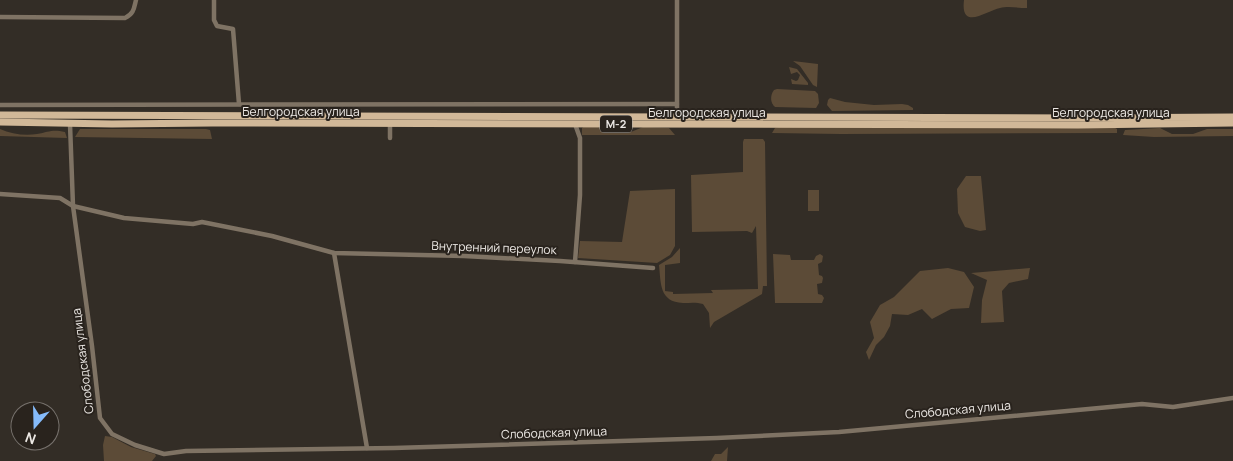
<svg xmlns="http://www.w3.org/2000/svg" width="1233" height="461" viewBox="0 0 1233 461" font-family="Manrope,sans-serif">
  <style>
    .green { fill: #5c4b37 }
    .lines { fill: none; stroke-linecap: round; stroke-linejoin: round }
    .street { stroke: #7f7364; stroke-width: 4.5 }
    .primary { stroke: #d1b898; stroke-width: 7 }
    .labels { text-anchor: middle; stroke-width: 4; stroke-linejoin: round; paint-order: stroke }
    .shield { fill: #29231d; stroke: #b2aea9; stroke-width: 1 }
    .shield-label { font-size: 11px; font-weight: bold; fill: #ede9e5 }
    .street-label { font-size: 12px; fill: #ede9e5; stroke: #29231d }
  </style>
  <rect width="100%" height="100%" fill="#332d26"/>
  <g class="green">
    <path d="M 964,0 L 1027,0 L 1027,8 C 1019,8 1008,6 1000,8 C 988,10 960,32 964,0 Z"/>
    <polygon points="793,61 818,64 817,87 813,85 800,66"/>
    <polygon points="789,67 797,69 808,83 808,85 792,84 791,79 796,81 798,80 800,75 797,72 791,74"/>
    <path d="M 777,89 L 815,91 L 818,94 L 819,103 L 816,108 L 775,107 C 770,103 770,95 774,90 Z"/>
    <polygon points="830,98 845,102 874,105 902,104 908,105 913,108 913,110 832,111 827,105 828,100"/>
    <polygon points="585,126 598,127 612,132 631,132 643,127 669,128 675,135 582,135 582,128"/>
    <polygon points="779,127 1114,127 1117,129 1117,133 841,134 772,133 775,128"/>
    <polygon points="1160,128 1172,134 1193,134 1207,129 1233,129 1233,136 1154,137 1123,135 1125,130"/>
    <path d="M 0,129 C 11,134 25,136 37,134 C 49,132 52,129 65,132 L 67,138 L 0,136 Z"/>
    <polygon points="80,129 206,129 210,130 212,139 75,137"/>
    <path d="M 744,139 L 763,139 L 765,142 L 767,286 L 763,286 L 762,294 L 714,322 L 710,328 L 709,313 L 703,304 C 696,302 690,303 683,303 C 659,302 661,283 659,265 L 672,257 L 680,248 L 680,263 L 665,265 L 665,291 L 673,292 L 673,294 L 713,293 L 711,290 L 758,289 L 756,226 L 752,233 L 747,231 L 692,232 L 691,175 L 743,172 L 743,142 Z"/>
    <polygon points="966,176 981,176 986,230 980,231 965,227 958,213 957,189"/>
    <polygon points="675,189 675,246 670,255 657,263 578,258 580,241 622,242 630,191"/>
    <rect x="808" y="190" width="11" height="21"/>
    <polygon points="773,254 790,255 791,260 814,260 816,256 820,254 823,256 822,262 818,264 819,275 822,276 823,278 822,283 817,284 818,294 822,295 824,298 822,303 775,303"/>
    <polygon points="948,268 964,272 974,287 969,308 951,309 932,319 922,309 908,315 892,314 890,326 884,337 876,345 869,360 866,352 874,338 870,322 880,305 894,297 920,271"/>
    <polygon points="1030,268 1028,279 1009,283 1002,291 1004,322 981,323 982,300 987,280 971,273"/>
    <polygon points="105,436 112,437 131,447 155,454 156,456 152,461 104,461 103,445"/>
    <polygon points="728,447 727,461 711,461 715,454 721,454"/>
  </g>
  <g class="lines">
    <g class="street">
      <polyline points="214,0 214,20 217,26 233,29 239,104"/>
      <polyline points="677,0 677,117"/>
      <path d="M 0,17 L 125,18 C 134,14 134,8 136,0"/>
      <polyline points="0,105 677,104"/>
      <polyline points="70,124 73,206 92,346 100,418 112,434 135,445 164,454 186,451 394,448 717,438 839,432 1142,404 1173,407 1233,398"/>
      <polyline points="575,124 580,138 580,195 575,262"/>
      <polyline points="390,138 390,123"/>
      <polyline points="0,194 60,198 73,206 124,218 193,224 202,222 272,236 334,253 464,256 560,261 653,268"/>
      <polyline points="334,253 367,448"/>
    </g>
    <g class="primary">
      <polyline points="0,115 1078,118 1233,117"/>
      <polyline points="0,122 112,124 212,123 1078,125 1233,123"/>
    </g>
  </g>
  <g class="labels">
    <rect class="shield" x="600" y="115.5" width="32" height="17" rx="4"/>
    <g class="shield-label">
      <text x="616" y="128">М-2</text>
    </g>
    <g class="street-label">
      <text x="301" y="116">Белгородская улица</text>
      <text x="707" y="117">Белгородская улица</text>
      <text x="1111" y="117">Белгородская улица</text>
      <text transform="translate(494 248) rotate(2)" y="4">Внутренний переулок</text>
      <text transform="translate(83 361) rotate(-97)" y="4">Слободская улица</text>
      <text transform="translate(958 410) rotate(-5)" y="4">Слободская улица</text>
      <text transform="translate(554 433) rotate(-2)" y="4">Слободская улица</text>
    </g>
  </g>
  <g transform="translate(35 426) rotate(200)"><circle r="24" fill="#29231d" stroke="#77726d"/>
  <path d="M0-4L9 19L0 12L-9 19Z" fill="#85bbfb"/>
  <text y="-8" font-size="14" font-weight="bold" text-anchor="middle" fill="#ede9e5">N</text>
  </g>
</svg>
